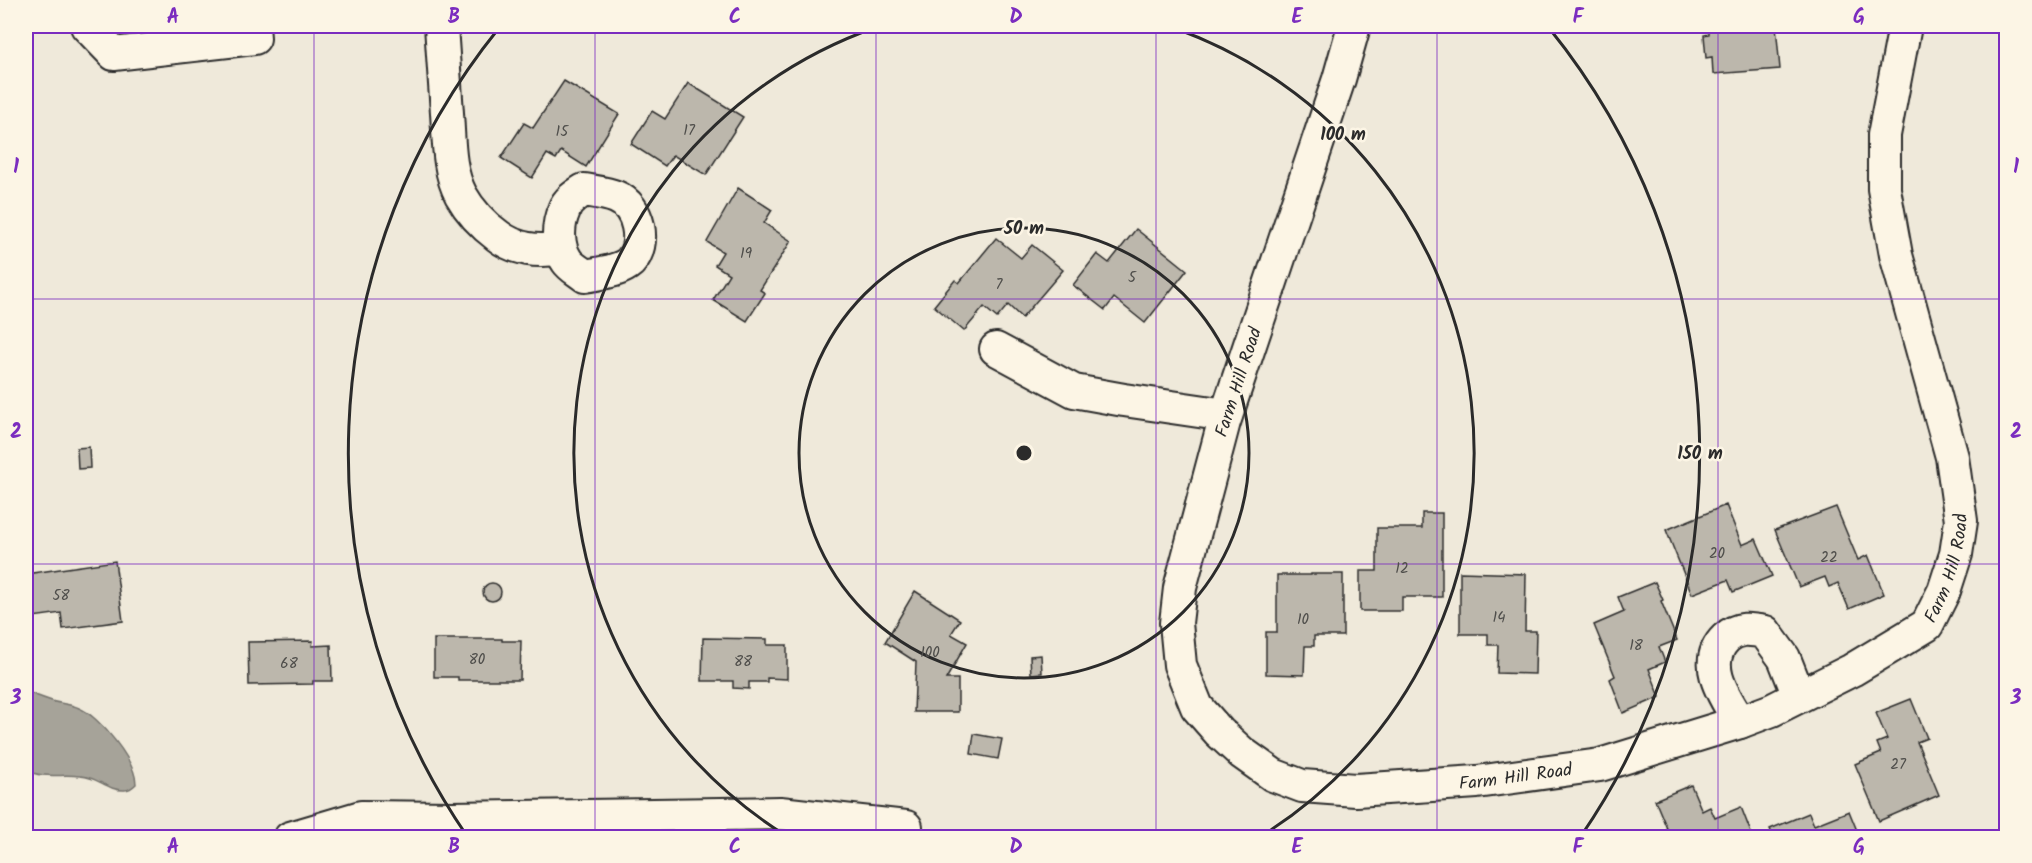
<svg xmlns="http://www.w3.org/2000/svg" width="2032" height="863" viewBox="0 0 2032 863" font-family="Kalam,sans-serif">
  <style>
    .water { fill: #a6a399; stroke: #75736d; stroke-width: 1.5 }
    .building { fill: #bcb7ac; stroke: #2b2b2b; stroke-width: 1.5 }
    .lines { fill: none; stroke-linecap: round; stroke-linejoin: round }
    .minor-casing { stroke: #2b2b2b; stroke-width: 36 }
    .minor { stroke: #fcf5e5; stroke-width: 32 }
    .grid { fill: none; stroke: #7b2cbf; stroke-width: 1.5; stroke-opacity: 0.55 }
    .ring { fill: none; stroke: #2b2b2b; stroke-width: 3 }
    .labels { text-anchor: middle; stroke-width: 5; stroke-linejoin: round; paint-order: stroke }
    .number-label { font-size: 15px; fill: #4f4e4b }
    .street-label { font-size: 18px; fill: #2b2b2b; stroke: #fcf5e5 }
    .centre { fill: #2b2b2b; stroke: #fcf5e5; stroke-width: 3 }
    .ring-label { font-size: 18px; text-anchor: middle; font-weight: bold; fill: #2b2b2b; stroke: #fcf5e5; stroke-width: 5; stroke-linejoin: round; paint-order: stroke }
    .neatline { fill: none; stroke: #7b2cbf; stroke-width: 2 }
    .grid-label { font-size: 20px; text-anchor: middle; font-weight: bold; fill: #7b2cbf }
  </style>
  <rect width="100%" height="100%" fill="#efe9da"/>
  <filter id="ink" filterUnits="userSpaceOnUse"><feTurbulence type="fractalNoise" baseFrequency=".0167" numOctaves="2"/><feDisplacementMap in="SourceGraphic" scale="12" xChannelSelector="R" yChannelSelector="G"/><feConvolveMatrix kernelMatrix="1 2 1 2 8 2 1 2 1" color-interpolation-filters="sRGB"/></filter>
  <g filter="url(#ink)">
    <path class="water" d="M 26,691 C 34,695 43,698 52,701 C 60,704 71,704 79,708 C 99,716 136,761 136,784 C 133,787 130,790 125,790 C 111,791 101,781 90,778 C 69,771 45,781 26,770 Z"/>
    <g class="building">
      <polygon points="1709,26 1776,26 1780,69 1713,74 1712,57 1706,58 1704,35 1709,34"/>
      <polygon points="564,81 619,114 586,167 561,151 556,159 547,154 532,178 501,158 524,123 533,128"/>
      <polygon points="688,83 743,117 706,175 673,155 665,166 631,144 652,111 665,119"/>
      <polygon points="738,188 772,210 764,223 791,241 760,290 765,293 747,321 713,300 729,274 715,265 723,252 707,242"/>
      <polygon points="1136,229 1187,270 1145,323 1114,298 1105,310 1073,285 1097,254 1109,263"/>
      <polygon points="996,238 1021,258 1032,245 1063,270 1022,318 1008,305 997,318 984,307 964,331 934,306 955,280 959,283"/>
      <polygon points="89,447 90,468 78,469 77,448"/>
      <polygon points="1726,505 1742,545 1756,539 1772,576 1733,592 1728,580 1692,594 1666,530"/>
      <polygon points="1836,507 1858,560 1868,555 1884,594 1849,609 1838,583 1829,587 1825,577 1799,587 1775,530"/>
      <polygon points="1422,513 1442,513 1442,597 1402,597 1402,611 1360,611 1360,571 1377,571 1377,528 1422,528"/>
      <polygon points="115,561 123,621 63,629 61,613 26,618 26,574"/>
      <polygon points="1460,572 1526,574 1525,631 1536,631 1535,674 1497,673 1498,645 1488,645 1488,634 1460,634"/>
      <polygon points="1311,574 1343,574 1343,636 1314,636 1314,646 1305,646 1304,675 1266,674 1266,632 1277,632 1277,575 1311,575"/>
      <polygon points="1655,582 1663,600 1661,601 1677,640 1659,647 1665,662 1649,669 1660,697 1623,713 1610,679 1615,676 1594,625 1624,612 1618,597"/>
      <circle cx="492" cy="592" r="9"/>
      <polygon points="915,591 960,620 951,634 967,643 946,679 958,679 958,712 914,712 916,662 885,642"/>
      <polygon points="703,638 767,639 767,645 787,645 787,679 767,678 767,682 749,682 749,689 733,688 733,681 702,681"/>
      <polygon points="434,639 502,639 502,641 521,641 520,680 458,680 458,677 434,677"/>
      <polygon points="313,641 312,646 331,645 332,681 313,681 313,684 249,685 248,642"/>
      <polygon points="1041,655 1042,673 1031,674 1030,656"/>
      <polygon points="1911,699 1927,738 1917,742 1939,795 1879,821 1855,764 1881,753 1877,743 1887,739 1876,713"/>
      <polygon points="974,734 1002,739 998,759 971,754"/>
      <polygon points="1691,785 1702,811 1710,807 1715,818 1741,807 1753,838 1683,838 1682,835 1671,838 1655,800"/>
      <polygon points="1849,811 1860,838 1774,838 1770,829 1809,813 1814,825"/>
    </g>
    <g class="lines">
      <g class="minor-casing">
        <g id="minor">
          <polyline points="87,26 114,54 254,38 253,26"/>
          <path d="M 441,26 C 443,55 445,84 447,113 C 449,140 448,171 461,195 C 470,211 483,225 498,236 C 515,249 538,253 559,248"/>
          <path id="s1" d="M 1354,26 L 1339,79 L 1224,422 L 1180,588 L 1176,623 L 1180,665 L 1197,707 L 1219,732 L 1242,753 L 1273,775 L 1302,786 L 1356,790 L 1477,782 L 1600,765 L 1740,722 L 1772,710 L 1852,670 L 1927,625 L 1944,591 L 1956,554 L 1961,521 L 1952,457 L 1896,255 L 1884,189 L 1884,135 L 1905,26"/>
          <path d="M 584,190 C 594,192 606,193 616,197 C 639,206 647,244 630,262 C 619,272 599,273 585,276 C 579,271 571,267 567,261 C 557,247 557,226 564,210 C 567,201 576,195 584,190 Z"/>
          <polyline points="996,349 1074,391 1124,400 1226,415"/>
          <path d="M 1740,722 C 1725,698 1700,663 1726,638 C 1738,627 1750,629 1765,632 L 1784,658 L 1799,696"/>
          <polyline points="290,838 361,817 452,818 780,813 906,827"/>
        </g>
      </g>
      <use href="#minor" class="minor"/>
    </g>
  </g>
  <path class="grid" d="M 314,26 L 314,838M 595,26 L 595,838M 876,26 L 876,838M 1156,26 L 1156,838M 1437,26 L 1437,838M 1718,26 L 1718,838M 26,299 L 2006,299M 26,564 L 2006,564"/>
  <g class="ring">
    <circle cx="1024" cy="453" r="225"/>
    <path d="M785 835A451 451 0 0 1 877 27M1171 27A451 451 0 0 1 1263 835"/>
    <path d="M467 836A676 676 0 0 1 499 28M1549 28A676 676 0 0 1 1581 836"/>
  </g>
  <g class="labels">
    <g class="number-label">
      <text x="689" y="135">17</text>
      <text x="562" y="136">15</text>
      <text x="746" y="258">19</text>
      <text x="1132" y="282">5</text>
      <text x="999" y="289">7</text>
      <text x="1717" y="558">20</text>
      <text x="1829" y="562">22</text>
      <text x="1402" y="573">12</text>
      <text x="61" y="600">58</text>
      <text x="1499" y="622">14</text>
      <text x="1303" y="624">10</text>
      <text x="1636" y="650">18</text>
      <text x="930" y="657">100</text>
      <text x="477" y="664">80</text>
      <text x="743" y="666">88</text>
      <text x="289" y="668">68</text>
      <text x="1898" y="769">27</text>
    </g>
    <g class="street-label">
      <text transform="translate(1238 382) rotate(-72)" y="6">Farm Hill Road</text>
      <text dy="6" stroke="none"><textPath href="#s1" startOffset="1563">Farm Hill Road</textPath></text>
      <text dy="6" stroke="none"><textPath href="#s1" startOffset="1059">Farm Hill Road</textPath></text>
    </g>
  </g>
  <circle cx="1024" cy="453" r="9" class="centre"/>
  <g class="ring-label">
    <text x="1343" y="140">100 m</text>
    <text x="1024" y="234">50 m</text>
    <text x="1700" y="459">150 m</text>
  </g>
  <rect width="2032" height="863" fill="none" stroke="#fcf5e5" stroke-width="66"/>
  <rect x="33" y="33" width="1966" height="797" class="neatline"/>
  <g class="grid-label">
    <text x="173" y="23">A</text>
    <text x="454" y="23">B</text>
    <text x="735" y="23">C</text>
    <text x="1016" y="23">D</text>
    <text x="1297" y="23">E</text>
    <text x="1578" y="23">F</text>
    <text x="1859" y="23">G</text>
    <text x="16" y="173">1</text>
    <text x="2016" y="173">1</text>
    <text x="16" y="438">2</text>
    <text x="2016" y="438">2</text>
    <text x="16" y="704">3</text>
    <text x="2016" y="704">3</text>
    <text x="173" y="853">A</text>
    <text x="454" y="853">B</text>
    <text x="735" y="853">C</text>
    <text x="1016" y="853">D</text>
    <text x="1297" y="853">E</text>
    <text x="1578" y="853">F</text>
    <text x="1859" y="853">G</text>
  </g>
</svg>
